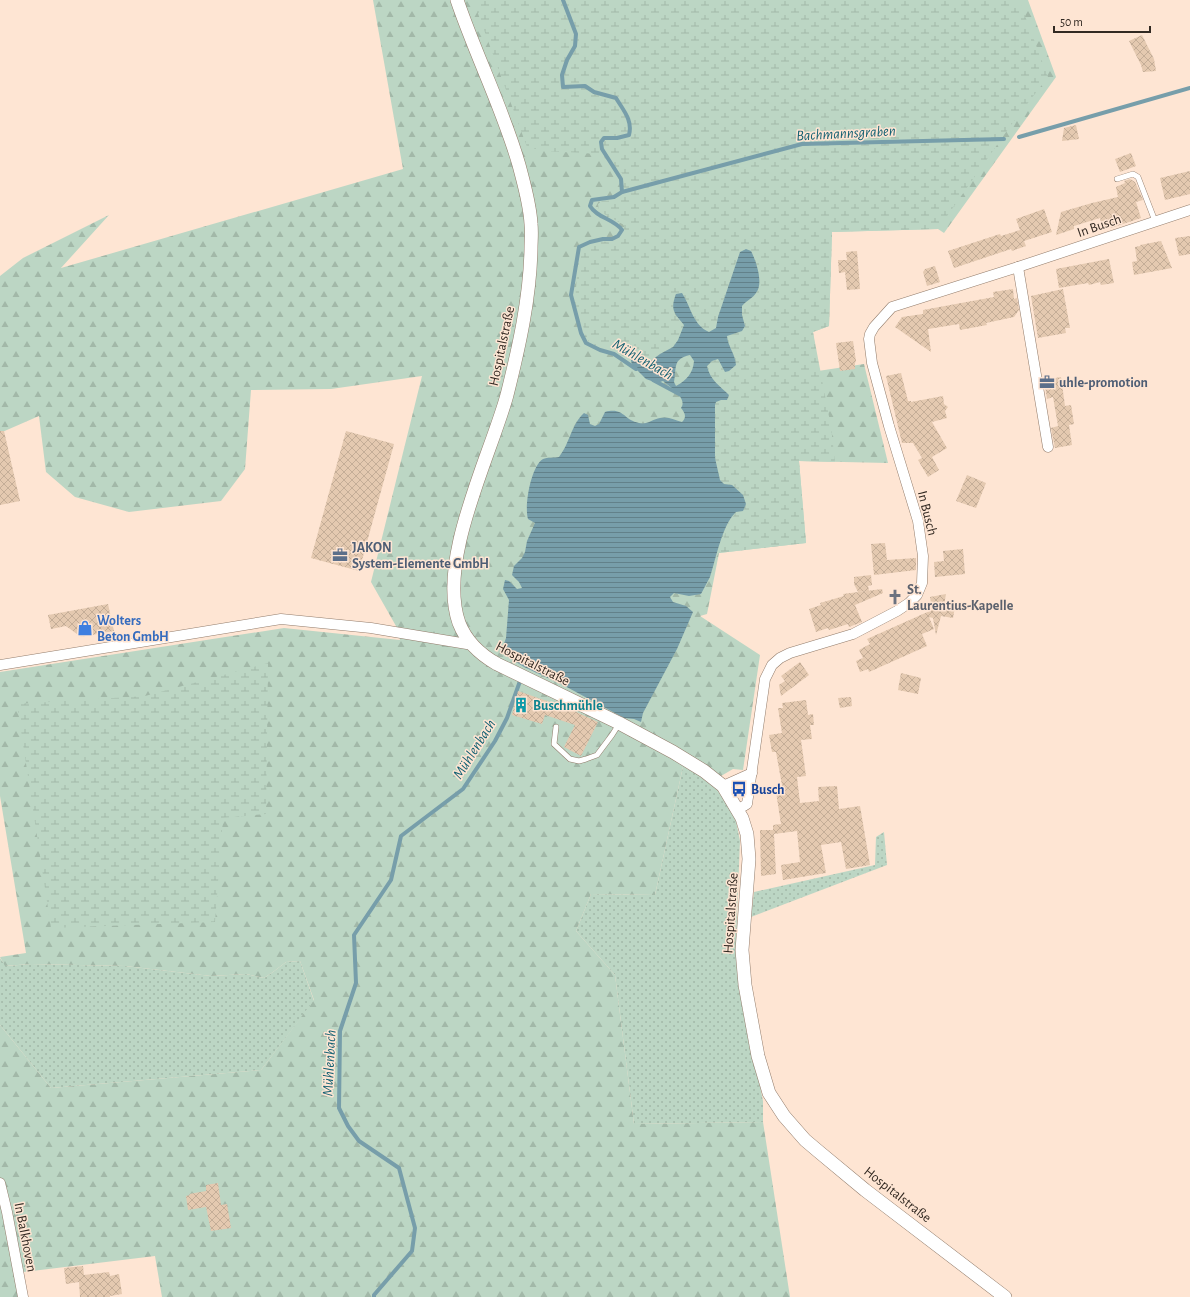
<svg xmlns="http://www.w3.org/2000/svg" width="1190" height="1297" viewBox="0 0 1190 1297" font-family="'Alegreya Sans',sans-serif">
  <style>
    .grass { fill: url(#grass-dots) }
    .forest { fill: url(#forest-firs) }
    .wetland { fill: url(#wetland-marsh) }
    .water { fill: url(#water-rules); fill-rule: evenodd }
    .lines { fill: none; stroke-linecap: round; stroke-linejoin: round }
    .stream { stroke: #779eaa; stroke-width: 4 }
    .building { fill: url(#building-cross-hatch) }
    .service-casing { stroke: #927c6b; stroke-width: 6 }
    .minor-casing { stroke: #927c6b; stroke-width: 11 }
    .tertiary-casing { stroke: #927c6b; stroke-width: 14 }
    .service { stroke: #fff; stroke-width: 5 }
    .minor { stroke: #fff; stroke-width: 10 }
    .tertiary { stroke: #fff; stroke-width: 13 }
    .labels { text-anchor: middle; stroke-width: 3; stroke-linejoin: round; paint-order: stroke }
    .street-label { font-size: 14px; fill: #322922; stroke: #fee5d3 }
    .service-label { font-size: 14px; font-weight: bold; fill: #4e5e75; stroke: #fee5d3; text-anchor: start }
    .worship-label { font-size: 14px; font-weight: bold; fill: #5b616d; stroke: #fee5d3; text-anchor: start }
    .shop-label { font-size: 14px; font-weight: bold; fill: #366cbe; stroke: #fee5d3; text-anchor: start }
    .culture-label { font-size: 14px; font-weight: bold; fill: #0d838f; stroke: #fee5d3; text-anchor: start }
    .transit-label { font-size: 14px; font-weight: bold; fill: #164399; stroke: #fee5d3; text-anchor: start }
    .water-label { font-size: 15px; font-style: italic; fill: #136173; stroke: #fee5d3 }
  </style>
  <defs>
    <pattern id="grass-dots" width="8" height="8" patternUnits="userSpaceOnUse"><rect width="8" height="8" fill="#bcd6c4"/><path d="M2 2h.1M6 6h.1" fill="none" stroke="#a2b8a8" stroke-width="1.8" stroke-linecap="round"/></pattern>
    <pattern id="forest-firs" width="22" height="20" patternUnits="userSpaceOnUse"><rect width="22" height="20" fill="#bcd6c4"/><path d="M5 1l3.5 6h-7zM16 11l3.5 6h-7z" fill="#a2b8a8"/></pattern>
    <pattern id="wetland-marsh" width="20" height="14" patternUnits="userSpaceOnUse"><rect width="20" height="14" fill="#bcd6c4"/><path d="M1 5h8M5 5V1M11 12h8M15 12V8" fill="none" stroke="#a2b8a8"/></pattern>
    <pattern id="water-rules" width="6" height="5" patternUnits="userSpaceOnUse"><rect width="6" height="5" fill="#779eaa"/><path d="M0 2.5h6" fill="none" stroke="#62818a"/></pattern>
    <pattern id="building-cross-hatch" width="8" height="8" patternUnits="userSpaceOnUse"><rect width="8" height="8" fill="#e4c9b0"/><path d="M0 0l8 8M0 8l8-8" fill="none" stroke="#c4ad97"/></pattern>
  </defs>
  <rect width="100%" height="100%" fill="#fee5d3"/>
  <g class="grass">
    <polygon points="684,762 716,788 728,806 736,821 740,841 736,943 742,997 763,1101 763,1122 634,1124 615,975 576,931 591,894 655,895"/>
    <polygon points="884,832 887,865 751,917 754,892 875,865 876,837"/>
    <polygon points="0,958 6,966 31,964 125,966 211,976 246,974 264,978 273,972 286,962 300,961 314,1001 261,1070 51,1088 0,1025"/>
  </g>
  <polygon class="forest" points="373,0 1028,0 1056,77 944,233 938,229 832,232 829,326 813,332 818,371 864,364 888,463 799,461 806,543 719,553 707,614 700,616 760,655 743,770 733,769 721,776 684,762 655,895 591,894 576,931 615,975 634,1124 763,1122 790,1297 162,1297 155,1256 24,1272 23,1297 0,1297 0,1025 51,1088 261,1070 314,1000 300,961 286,962 273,972 264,978 246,974 211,976 125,966 31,964 5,966 0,957 26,953 0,796 0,672 284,628 400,640 396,626 371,582 422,376 331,389 251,390 245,469 221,501 129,512 75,497 46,472 39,416 0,433 0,276 23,258 109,215 61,268 403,169"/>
  <g class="wetland">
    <path d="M 473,0 L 1019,0 L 1048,77 L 1011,125 L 938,229 L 832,232 L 829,326 L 813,332 L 831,427 L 835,462 L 799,461 L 806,543 L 719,553 L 728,524 L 736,512 L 743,511 L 732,485 L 724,484 L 720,480 L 715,458 L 715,405 L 716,402 L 729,395 C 719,386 710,379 707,366 L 712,361 L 718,359 L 725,372 L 736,356 L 727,342 L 727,336 L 742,331 L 745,326 L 742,315 L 742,306 L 757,293 L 739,253 L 718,317 L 716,328 L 709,332 C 693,325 691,308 682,294 L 676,294 C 670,310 673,313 684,325 L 678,340 L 673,347 L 660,354 L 643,367 L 638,360 L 630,356 L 631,361 L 614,351 L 590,346 L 575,303 L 578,260 L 585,246 L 595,240 L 613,243 L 624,238 L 624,225 L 599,211 L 598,204 L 602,201 L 617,200 L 624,189 L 622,173 L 600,154 L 544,151 L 527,147 Z"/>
    <polygon points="268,663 266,814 223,818 215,922 51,928 17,704 145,696"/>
  </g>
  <path class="water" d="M 746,249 L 751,251 C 756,261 764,283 756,293 C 753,298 746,301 742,306 L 742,315 L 745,326 L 742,331 L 727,336 C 728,347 735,353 736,365 L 729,371 L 725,372 L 718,359 L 712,361 L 707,366 C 710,380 720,386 729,395 L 727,400 L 721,400 L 716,402 L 715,405 L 715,458 L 720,480 L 724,484 L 732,485 L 743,495 L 746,504 L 743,511 L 736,512 C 722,525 716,559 710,577 C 707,583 704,588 701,594 L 689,596 L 674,593 L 670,597 L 673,602 L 686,606 L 693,612 L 677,649 L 643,713 L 641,722 L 634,719 L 624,718 L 563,685 L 524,667 L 505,655 L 502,649 L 506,638 L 509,600 L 503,589 L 505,580 L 509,581 L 517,589 L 522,588 L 519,582 L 512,575 L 514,566 L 522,558 L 525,552 L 527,541 L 535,523 L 528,519 C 524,506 531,466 543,459 C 547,457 555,458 559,457 C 570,443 571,425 584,413 L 588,415 L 590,424 L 595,426 L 599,424 L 605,412 C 624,407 623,420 639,423 C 647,425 653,419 660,418 C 668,416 675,420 682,422 C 687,417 685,413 681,408 C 688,398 670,387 663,381 L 657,383 L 646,379 L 632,365 L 630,356 L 633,355 L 643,367 L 660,354 L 673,347 L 678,340 L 684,325 C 674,313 670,310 676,294 L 682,293 C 691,307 693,325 709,332 L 716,328 L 718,317 L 740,252 ZM 690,355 L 694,361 C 693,373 687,380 676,386 L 674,382 C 677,368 672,359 690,355 Z"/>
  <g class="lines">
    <g class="stream">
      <path d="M 563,0 L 576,34 L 575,46 L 567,60 L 562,75 L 563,87 L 585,86 L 594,92 L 616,98 C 623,110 633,120 629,135 L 617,138 L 604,138 L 601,142 L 602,149 L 621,179 L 622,192 L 614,197 L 592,200 L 590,206 C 597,218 614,219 622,230 L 618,236 L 612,239 L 603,239 L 590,242 L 579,247 L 571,295 L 581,333 L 586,343 L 600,350 L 614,354 L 636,369"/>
      <polyline points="1019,137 1190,88"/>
      <polyline points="622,192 802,144 1004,139"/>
      <polyline points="653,380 681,395"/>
      <polyline points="374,1297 374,1295 412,1251 415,1228 399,1168 359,1141 348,1126 339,1108 340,1031 356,983 354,935 391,880 401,836 463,789 495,741 507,718 520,681"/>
    </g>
  </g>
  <g class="building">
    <polygon points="1142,35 1154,59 1156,71 1143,72 1141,65 1129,41"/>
    <polygon points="1076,125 1079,139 1062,141 1064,128"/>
    <polygon points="1131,153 1136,166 1120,172 1115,159"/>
    <polygon points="1190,171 1190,194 1165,200 1160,178"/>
    <polygon points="1130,179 1135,182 1143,200 1136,202 1141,218 1111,228 1108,220 1101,222 1100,218 1074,226 1074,229 1056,235 1061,212 1092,203 1118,197 1116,187 1125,183 1124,181"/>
    <polygon points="1044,209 1052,232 1024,241 1026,246 1012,251 1011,249 954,268 948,251 1000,234 1001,236 1020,230 1016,219"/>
    <polygon points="1190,236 1190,254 1179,256 1175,238"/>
    <polygon points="1161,241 1172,268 1134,275 1132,262 1137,261 1135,247 1140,246 1140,245"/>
    <polygon points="857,251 860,289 847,290 845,272 839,273 838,260 847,260 846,252"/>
    <polygon points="1109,259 1114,283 1101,285 1100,282 1089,285 1088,283 1059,288 1056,269"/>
    <polygon points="935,266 940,282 927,286 923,272 925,269"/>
    <polygon points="1013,289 1014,299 1017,298 1019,310 1014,317 986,323 987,325 960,330 959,324 928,329 931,352 895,327 902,317 923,314 923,310 994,297 993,292"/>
    <polygon points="1063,289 1070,328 1065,328 1066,333 1038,338 1031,296"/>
    <polygon points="853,341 856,361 855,363 855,369 840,371 836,343"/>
    <polygon points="901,373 908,401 911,401 911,402 943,396 944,404 948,407 945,411 947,418 932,422 947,448 932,457 939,470 928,477 918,460 922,458 913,443 902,443 886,376"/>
    <polygon points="1061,377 1065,406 1071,405 1074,424 1069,425 1072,445 1055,448 1051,428 1058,426 1053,397 1047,399 1044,380"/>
    <polygon points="0,431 4,431 20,501 0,505"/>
    <polygon points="346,431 394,444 359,571 311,558"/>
    <polygon points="967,475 986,483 976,508 956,501"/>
    <polygon points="885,543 887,560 916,558 916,570 874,575 871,544"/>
    <polygon points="963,549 965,574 935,577 934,562 944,561 943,551"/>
    <polygon points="871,575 872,585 868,586 869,591 858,592 854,584 854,577"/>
    <polygon points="882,589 883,593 855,605 862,622 849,627 848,624 829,630 828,628 816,632 809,609 821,605 820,603 844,596 843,594"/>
    <polygon points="946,594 944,605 955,607 953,618 941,616 936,635 933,618 929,617 934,629 922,634 927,646 869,672 868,669 860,672 856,661 863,658 859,650 870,644 867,639 932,610 930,597"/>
    <polygon points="108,604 114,631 81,637 66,626 51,629 48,615"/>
    <polygon points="800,662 809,675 781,696 779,685 785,681 781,676"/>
    <polygon points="901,673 921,678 918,694 898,690"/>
    <polygon points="518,691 570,709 598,722 581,756 564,747 575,725 545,715 542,724 512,715"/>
    <polygon points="851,697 852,706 840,708 838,698"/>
    <polygon points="806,700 808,715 813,714 814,725 810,725 812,739 801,740 806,776 797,777 800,803 819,801 818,787 837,786 839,809 860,806 870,865 846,869 841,842 821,845 826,873 783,880 781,865 800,862 797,831 774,834 776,874 761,876 760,830 773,830 773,825 781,824 776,792 783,791 776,752 772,752 769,735 782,733 778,708 783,708 782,703"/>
    <polygon points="218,1183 221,1205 227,1204 231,1228 211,1231 206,1207 188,1210 186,1196 190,1195 189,1194 206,1191 206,1185"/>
    <polygon points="83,1266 84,1275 109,1272 110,1276 119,1274 122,1294 110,1296 110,1297 80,1297 79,1282 66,1284 64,1268"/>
  </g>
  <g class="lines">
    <g class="service-casing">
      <g id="service">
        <polyline points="1117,179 1133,174 1138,177 1155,221"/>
        <polyline points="556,727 554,744 570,759 579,761 586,759 597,755 612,735 619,724"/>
      </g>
    </g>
    <g class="minor-casing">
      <g id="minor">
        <polyline points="1018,267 1048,447"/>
        <polyline points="0,665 281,619 371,628 473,645"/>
        <polyline points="723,786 752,773"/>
        <polyline points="737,810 747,804 765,679 772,665 780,658 790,653 853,634 897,611 909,603 917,595 922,583 923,556 918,521 889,426 872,363 869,339 870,334 874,327 892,307 1018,267 1190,210"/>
        <polyline points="0,1183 7,1212 23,1297"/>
      </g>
    </g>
    <g class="tertiary-casing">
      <path id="tertiary" d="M 457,0 C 476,56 503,109 519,165 C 524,184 530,204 531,224 C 532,232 531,241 531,249 C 530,298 519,347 507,395 C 490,457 437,560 459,623 C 466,641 481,655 497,664 L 619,723 L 673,752 L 704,771 L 723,786 L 742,818 L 747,834 L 749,859 L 742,950 L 745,985 L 758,1056 L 769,1093 L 784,1116 L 805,1140 L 818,1151 L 865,1190 L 1005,1297"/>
    </g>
    <use href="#service" class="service"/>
    <use href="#minor" class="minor"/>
    <use href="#tertiary" class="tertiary"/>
  </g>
  <defs>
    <g id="office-bare" transform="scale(1.2)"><path d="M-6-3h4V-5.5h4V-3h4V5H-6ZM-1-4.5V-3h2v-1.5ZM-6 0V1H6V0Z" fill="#5c6f8a" stroke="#fee5d3" stroke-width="2.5" paint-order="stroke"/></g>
    <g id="church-bare" transform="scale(1.2)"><path d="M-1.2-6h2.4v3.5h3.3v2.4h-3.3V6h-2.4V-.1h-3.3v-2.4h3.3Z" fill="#6b7280" stroke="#fee5d3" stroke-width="2.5" paint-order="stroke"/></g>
    <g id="shop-bare" transform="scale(1.2)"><path d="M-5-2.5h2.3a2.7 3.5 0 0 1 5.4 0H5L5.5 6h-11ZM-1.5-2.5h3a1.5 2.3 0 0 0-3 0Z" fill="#3f7fe0" stroke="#fee5d3" stroke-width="2.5" paint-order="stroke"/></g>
    <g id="building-bare" transform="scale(1.2)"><path d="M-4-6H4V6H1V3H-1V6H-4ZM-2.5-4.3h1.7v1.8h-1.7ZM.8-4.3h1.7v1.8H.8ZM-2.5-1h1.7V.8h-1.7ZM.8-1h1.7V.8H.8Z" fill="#0f9aa8" stroke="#fee5d3" stroke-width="2.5" paint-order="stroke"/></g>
    <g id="bus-bare" transform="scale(1.2)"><path d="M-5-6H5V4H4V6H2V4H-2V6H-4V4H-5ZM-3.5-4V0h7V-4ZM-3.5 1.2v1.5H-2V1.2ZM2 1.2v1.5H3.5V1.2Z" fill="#1a4fb4" stroke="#fee5d3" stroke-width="2.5" paint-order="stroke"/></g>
  </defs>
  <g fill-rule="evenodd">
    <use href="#office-bare" x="1047" y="382"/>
    <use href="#office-bare" x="340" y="555"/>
    <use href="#church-bare" x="895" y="597"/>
    <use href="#shop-bare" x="85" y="628"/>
    <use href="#building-bare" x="521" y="705"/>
    <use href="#bus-bare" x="739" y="789"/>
  </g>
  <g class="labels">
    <g class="street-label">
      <text transform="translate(1099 225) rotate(-19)" y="5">In Busch</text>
      <text transform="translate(501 346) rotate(-78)" y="5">Hospitalstraße</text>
      <text transform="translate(928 513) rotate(76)" y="5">In Busch</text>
      <text transform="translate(533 663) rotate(27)" y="5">Hospitalstraße</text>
      <text transform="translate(730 913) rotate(-86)" y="5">Hospitalstraße</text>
      <text transform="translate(898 1194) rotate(38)" y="5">Hospitalstraße</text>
      <text transform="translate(26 1237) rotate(79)" y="5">In Balkhoven</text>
    </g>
    <g class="service-label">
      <text x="1059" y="387">uhle-promotion</text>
      <text x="352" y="552">JAKON<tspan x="352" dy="16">System-Elemente GmbH</tspan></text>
    </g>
    <g class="worship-label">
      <text x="907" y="594">St.<tspan x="907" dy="16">Laurentius-Kapelle</tspan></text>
    </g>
    <g class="shop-label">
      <text x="97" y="625">Wolters<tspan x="97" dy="16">Beton GmbH</tspan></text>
    </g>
    <g class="culture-label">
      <text x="533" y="710">Buschmühle</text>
    </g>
    <g class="transit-label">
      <text x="751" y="794">Busch</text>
    </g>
    <g class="water-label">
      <text transform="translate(846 133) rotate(-3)" y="5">Bachmannsgraben</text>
      <text transform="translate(643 359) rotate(30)" y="5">Mühlenbach</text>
      <text transform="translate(474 749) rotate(-58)" y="5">Mühlenbach</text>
      <text transform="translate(329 1063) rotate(-87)" y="5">Mühlenbach</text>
    </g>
  </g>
  <path d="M1054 26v6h96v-6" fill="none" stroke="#322922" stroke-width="2"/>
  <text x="1060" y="26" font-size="12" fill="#322922" stroke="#fee5d3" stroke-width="3" paint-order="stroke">50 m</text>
</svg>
